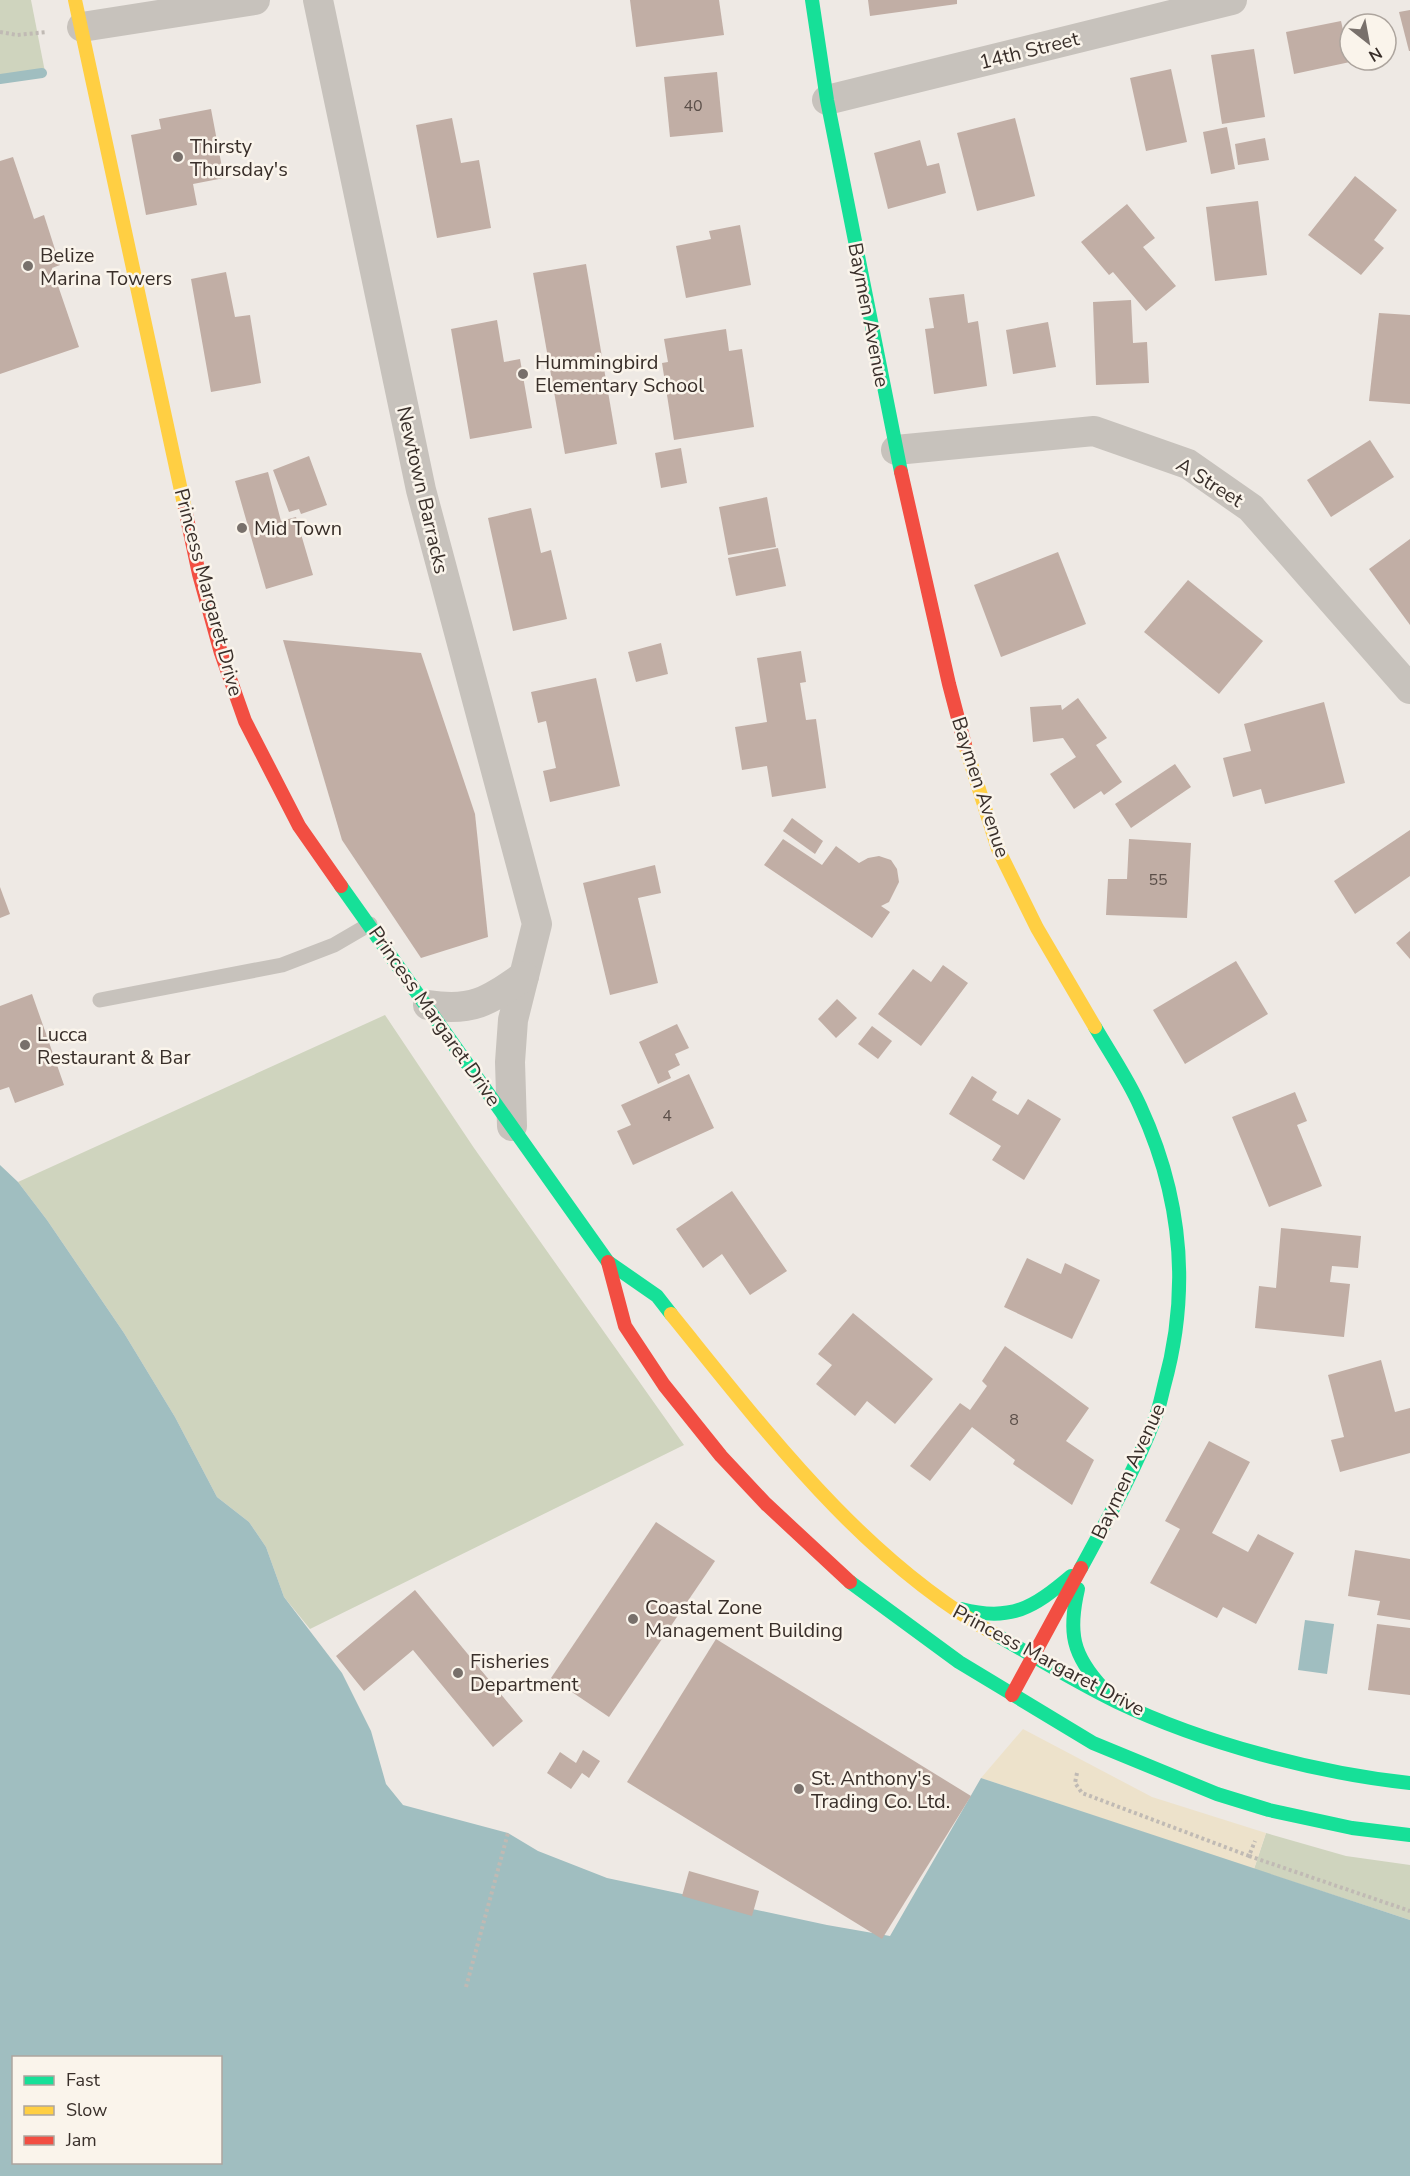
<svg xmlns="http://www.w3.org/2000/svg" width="1410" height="2176" viewBox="0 0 1410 2176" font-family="'Nunito Sans',sans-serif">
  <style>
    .green { fill: #cfd4be }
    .sand { fill: #ede2cb }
    .water { fill: #a0bec0; fill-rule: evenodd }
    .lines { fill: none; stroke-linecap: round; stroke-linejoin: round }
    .stream { stroke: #a0bec0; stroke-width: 10 }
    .building { fill: #c1aea5 }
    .path { stroke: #c0bab4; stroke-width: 4; stroke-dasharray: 3 3; stroke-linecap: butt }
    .lane { stroke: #c7c2bc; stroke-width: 15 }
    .street { stroke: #c7c2bc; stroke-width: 30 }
    .fast { stroke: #16e098; stroke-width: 14 }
    .slow { stroke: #ffcf43; stroke-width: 14 }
    .jam { stroke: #f24e42; stroke-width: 14 }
    .poi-dot { fill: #78706b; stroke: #faf4eb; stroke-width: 2 }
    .labels { text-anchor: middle; stroke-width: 5; stroke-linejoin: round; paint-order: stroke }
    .number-label { font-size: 16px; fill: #5b4f49 }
    .street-label { font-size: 20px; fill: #392f2a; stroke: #faf4eb }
    .poi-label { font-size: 20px; fill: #392f2a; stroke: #faf4eb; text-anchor: start }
  </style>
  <rect width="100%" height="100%" fill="#eee9e4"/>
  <g class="green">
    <polygon points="0,0 31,0 45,72 0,83"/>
    <polygon points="385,1015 474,1148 684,1445 310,1629 284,1597 266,1547 249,1522 217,1497 175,1417 124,1333 47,1220 18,1182"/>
    <polygon points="1266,1833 1346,1856 1410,1865 1410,1920 1254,1869"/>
  </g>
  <polygon class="sand" points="1023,1729 1152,1797 1266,1833 1254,1869 981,1778"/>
  <g class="water">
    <path d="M 0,1165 L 18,1182 L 47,1220 L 124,1333 L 175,1417 L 217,1497 L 249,1522 L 266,1547 L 284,1597 L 342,1673 L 371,1731 L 386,1784 L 403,1805 L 508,1833 L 538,1851 L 607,1878 L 827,1925 L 890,1936 L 981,1778 L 1410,1920 L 1410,2176 L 0,2176 ZM 14,2058 L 220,2058 L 220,2162 L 14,2162 Z"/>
    <polygon points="1305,1620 1334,1624 1327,1674 1298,1670"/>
  </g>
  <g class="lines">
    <polyline class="stream" points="0,79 42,73"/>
  </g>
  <g class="building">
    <polygon points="630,0 719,0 724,35 636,47"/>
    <polygon points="868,0 957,0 957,4 870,16"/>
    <polygon points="1410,10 1410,51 1409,51 1399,12"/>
    <polygon points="1341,21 1350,62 1294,74 1286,32"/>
    <polygon points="1254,49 1265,117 1222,124 1211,55"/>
    <polygon points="1171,69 1187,142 1146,151 1130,78"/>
    <polygon points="717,72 723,132 670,137 664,77"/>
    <polygon points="211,109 224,178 193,184 197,205 146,215 131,135 161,129 159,119"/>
    <polygon points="452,118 461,163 479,160 491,228 437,238 416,125"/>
    <polygon points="1015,118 1035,196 977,211 957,133"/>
    <polygon points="1227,127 1235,169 1211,174 1203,132"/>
    <polygon points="1265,138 1269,160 1238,165 1235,144"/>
    <polygon points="920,140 927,166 939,163 946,193 888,209 874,153"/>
    <polygon points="13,157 34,219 44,215 60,265 52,268 79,347 0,374 0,161"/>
    <polygon points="1355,176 1397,210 1374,240 1384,248 1361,275 1308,235"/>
    <polygon points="1258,201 1267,275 1215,281 1206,207"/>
    <polygon points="1127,204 1155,238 1143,247 1176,286 1146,311 1113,272 1109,275 1081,242"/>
    <polygon points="740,225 751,285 686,298 676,246 711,239 709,231"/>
    <polygon points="586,264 617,444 565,454 533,273"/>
    <polygon points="226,272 235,317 250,315 261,383 211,392 191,279"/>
    <polygon points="964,294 968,323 978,321 987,386 934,394 925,329 934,328 929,298"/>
    <polygon points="1131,300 1133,343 1147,342 1149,383 1096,385 1093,302"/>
    <polygon points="1379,313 1410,315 1410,404 1369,401"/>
    <polygon points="497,320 504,362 520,359 532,428 470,439 451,329"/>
    <polygon points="1048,322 1056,367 1013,374 1006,330"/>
    <polygon points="726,329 729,351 742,349 754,427 674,440 662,363 668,362 664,339"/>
    <polygon points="1370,440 1394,477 1331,517 1307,480"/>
    <polygon points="681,448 687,483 661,488 655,453"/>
    <polygon points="309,456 327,505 301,514 299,509 289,512 273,470"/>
    <polygon points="268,472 281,521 296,517 313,575 266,589 235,481"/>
    <polygon points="767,497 776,547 728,555 719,507"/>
    <polygon points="531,508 541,553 551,550 567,619 513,631 488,518"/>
    <polygon points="1410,539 1410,625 1369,569"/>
    <polygon points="778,548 786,586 736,596 728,558"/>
    <polygon points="1058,552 1086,624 1001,657 974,585"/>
    <polygon points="1188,580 1263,641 1219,694 1144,632"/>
    <polygon points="283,640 421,653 475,814 488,937 421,958 342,840"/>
    <polygon points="661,643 668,674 636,682 628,652"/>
    <polygon points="801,651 806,682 800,683 806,720 816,719 826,788 772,797 767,766 742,770 735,727 767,722 757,658"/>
    <polygon points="596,678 620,786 550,802 543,771 556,768 546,721 538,723 531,692"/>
    <polygon points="1078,698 1107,738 1096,745 1122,782 1104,795 1101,791 1074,809 1050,774 1076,757 1063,738 1033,742 1030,707 1061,705 1062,710"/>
    <polygon points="1324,702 1345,783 1265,804 1261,789 1233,797 1223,758 1251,751 1244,724"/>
    <polygon points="1175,764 1191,787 1131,828 1115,804"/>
    <polygon points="792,818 823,841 815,854 783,831"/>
    <polygon points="1410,830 1410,876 1355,914 1334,881"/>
    <polygon points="783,839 822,865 836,846 859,863 868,858 879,856 891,860 897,869 899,882 889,902 881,906 890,912 872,938 764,865"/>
    <polygon points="1129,839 1191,843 1187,918 1106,915 1108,879 1127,879"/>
    <polygon points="655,865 661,893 638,898 658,983 610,995 583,883"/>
    <polygon points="0,887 10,914 0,918"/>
    <polygon points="1410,931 1410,959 1396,943"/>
    <polygon points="1236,961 1268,1014 1185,1064 1153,1010"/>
    <polygon points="943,965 968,983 921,1046 878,1014 913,969 931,982"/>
    <polygon points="32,994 64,1085 15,1103 9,1087 0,1090 0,1006"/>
    <polygon points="837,999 857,1018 836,1038 818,1019"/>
    <polygon points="677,1024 689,1048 675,1054 680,1065 668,1071 671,1078 658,1084 639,1042"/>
    <polygon points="872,1026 892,1041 878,1059 858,1044"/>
    <polygon points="689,1074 714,1128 633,1165 617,1131 631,1125 621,1105"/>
    <polygon points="972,1076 997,1092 992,1100 1018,1115 1028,1099 1061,1119 1024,1180 992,1160 1001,1146 949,1114"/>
    <polygon points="1295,1092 1307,1121 1297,1125 1322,1186 1269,1207 1232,1117"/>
    <polygon points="732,1191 787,1271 750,1295 722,1254 703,1268 676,1229"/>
    <polygon points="1281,1228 1361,1236 1358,1268 1332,1266 1330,1282 1350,1284 1344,1337 1255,1328 1259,1286 1276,1288"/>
    <polygon points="1027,1258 1061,1274 1065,1263 1100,1280 1072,1339 1004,1307"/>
    <polygon points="853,1313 933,1379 895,1424 867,1401 855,1416 816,1384 832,1365 818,1354"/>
    <polygon points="1005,1346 1089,1408 1066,1441 1094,1460 1072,1505 1013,1464 1015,1460 972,1427 930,1481 910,1466 960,1403 970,1410 987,1386 982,1381"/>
    <polygon points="1381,1360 1395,1412 1410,1408 1410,1453 1340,1472 1331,1440 1344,1437 1328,1375"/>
    <polygon points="1209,1441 1250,1462 1212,1533 1248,1552 1258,1534 1294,1553 1256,1624 1223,1607 1217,1618 1150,1583 1180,1529 1165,1521"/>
    <polygon points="656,1522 715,1561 609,1717 551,1678"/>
    <polygon points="1355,1550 1410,1559 1410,1620 1377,1615 1380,1601 1348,1596"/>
    <polygon points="415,1590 523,1721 493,1747 413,1650 364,1691 336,1656"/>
    <polygon points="1377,1624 1410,1628 1410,1695 1368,1690"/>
    <polygon points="716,1639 971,1796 882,1939 627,1782"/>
    <polygon points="583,1750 600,1761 589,1778 582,1773 571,1789 547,1773 560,1752 576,1763"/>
    <polygon points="689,1871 759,1891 752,1916 682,1896"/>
  </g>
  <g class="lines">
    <g class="path">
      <polyline points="0,32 17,35 47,32"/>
      <polyline points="1077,1773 1075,1783 1082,1793 1249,1856 1255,1841"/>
      <polyline points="1249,1856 1410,1911"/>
      <polyline points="466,1987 508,1833"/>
    </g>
    <polyline class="lane" points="100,1000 282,965 334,945 370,924"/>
    <g class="street">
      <polyline points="318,0 421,490 537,924 513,1020 510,1062 512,1126"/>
      <polyline points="82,27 255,0"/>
      <polyline points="827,100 1232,0"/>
      <polyline points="896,450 1094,431 1188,464 1251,508 1410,689"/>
      <path d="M 428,1005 C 473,1012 488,1001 524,976"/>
    </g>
    <g class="fast">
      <polyline points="812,0 827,100 901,472"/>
      <polyline points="341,886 608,1262 657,1296 671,1314"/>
      <path d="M 1081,1568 C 1107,1520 1134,1472 1154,1421 C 1159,1410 1161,1398 1164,1386 C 1191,1289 1182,1197 1140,1106 C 1128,1079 1110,1053 1095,1027"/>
      <polyline points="850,1582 959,1662 1093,1743 1217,1794 1269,1810 1352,1828 1410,1835"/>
      <path d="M 1078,1589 C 1068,1632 1072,1655 1103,1688"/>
      <path d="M 961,1609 C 1011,1622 1033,1608 1071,1576"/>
      <path d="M 998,1636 C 1037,1658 1076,1682 1117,1702 C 1203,1743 1316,1773 1410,1783"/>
    </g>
    <g class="slow">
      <polyline points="75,0 185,509"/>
      <polyline points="965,745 998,849 1037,928 1095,1027"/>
      <path d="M 671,1314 C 766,1431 863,1561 998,1636"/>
    </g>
    <g class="jam">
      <polyline points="901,472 949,684 965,745"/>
      <polyline points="185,509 199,574 221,653 245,721 299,826 341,886"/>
      <polyline points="608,1262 625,1326 664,1385 721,1456 766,1504 850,1582"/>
      <polyline points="1012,1695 1081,1568"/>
    </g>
  </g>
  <g class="poi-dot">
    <circle cx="178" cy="157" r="6"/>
    <circle cx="28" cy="266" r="6"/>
    <circle cx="523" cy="374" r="6"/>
    <circle cx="242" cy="528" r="6"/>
    <circle cx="25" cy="1045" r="6"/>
    <circle cx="633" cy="1619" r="6"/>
    <circle cx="458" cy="1673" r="6"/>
    <circle cx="799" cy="1789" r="6"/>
  </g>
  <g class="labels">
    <g class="number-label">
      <text x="693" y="111">40</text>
      <text x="1158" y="885">55</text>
      <text x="667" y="1121">4</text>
      <text x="1014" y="1425">8</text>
    </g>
    <g class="street-label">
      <text transform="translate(1029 50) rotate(-14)" y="7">14th Street</text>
      <text transform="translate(869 315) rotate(79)" y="7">Baymen Avenue</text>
      <text transform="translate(1210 482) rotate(32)" y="7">A Street</text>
      <text transform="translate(423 490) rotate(77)" y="7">Newtown Barracks</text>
      <text transform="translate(209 592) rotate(75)" y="7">Princess Margaret Drive</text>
      <text transform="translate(981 787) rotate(72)" y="7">Baymen Avenue</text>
      <text transform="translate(435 1016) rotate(55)" y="7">Princess Margaret Drive</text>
      <text transform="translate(1128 1471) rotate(-65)" y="7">Baymen Avenue</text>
      <text transform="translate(1049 1660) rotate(28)" y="7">Princess Margaret Drive</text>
    </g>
    <g class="poi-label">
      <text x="190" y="153">Thirsty<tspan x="190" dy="23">Thursday's</tspan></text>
      <text x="40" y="262">Belize<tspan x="40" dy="23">Marina Towers</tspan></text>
      <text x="535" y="369">Hummingbird<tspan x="535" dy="23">Elementary School</tspan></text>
      <text x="254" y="535">Mid Town</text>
      <text x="37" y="1041">Lucca<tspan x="37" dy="23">Restaurant &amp; Bar</tspan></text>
      <text x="645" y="1614">Coastal Zone<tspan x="645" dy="23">Management Building</tspan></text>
      <text x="470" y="1668">Fisheries<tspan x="470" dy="23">Department</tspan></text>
      <text x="811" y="1785">St. Anthony's<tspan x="811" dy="23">Trading Co. Ltd.</tspan></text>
    </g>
  </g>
  <rect x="12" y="2056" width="210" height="108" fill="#faf4eb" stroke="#ada59e" stroke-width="1.5"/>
  <rect x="24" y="2076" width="30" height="9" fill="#16e098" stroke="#ada59e" stroke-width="1.5"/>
  <text x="66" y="2086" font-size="18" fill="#392f2a">Fast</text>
  <rect x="24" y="2106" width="30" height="9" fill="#ffcf43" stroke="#ada59e" stroke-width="1.5"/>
  <text x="66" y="2116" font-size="18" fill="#392f2a">Slow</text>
  <rect x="24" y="2136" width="30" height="9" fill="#f24e42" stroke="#ada59e" stroke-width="1.5"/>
  <text x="66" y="2146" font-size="18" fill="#392f2a">Jam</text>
  <g transform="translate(1368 42) rotate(149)"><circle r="28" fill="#faf4eb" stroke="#ada59e" stroke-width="1.5"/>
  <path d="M0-4.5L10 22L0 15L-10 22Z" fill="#78706b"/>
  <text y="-9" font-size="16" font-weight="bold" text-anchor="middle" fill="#392f2a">N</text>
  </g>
</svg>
